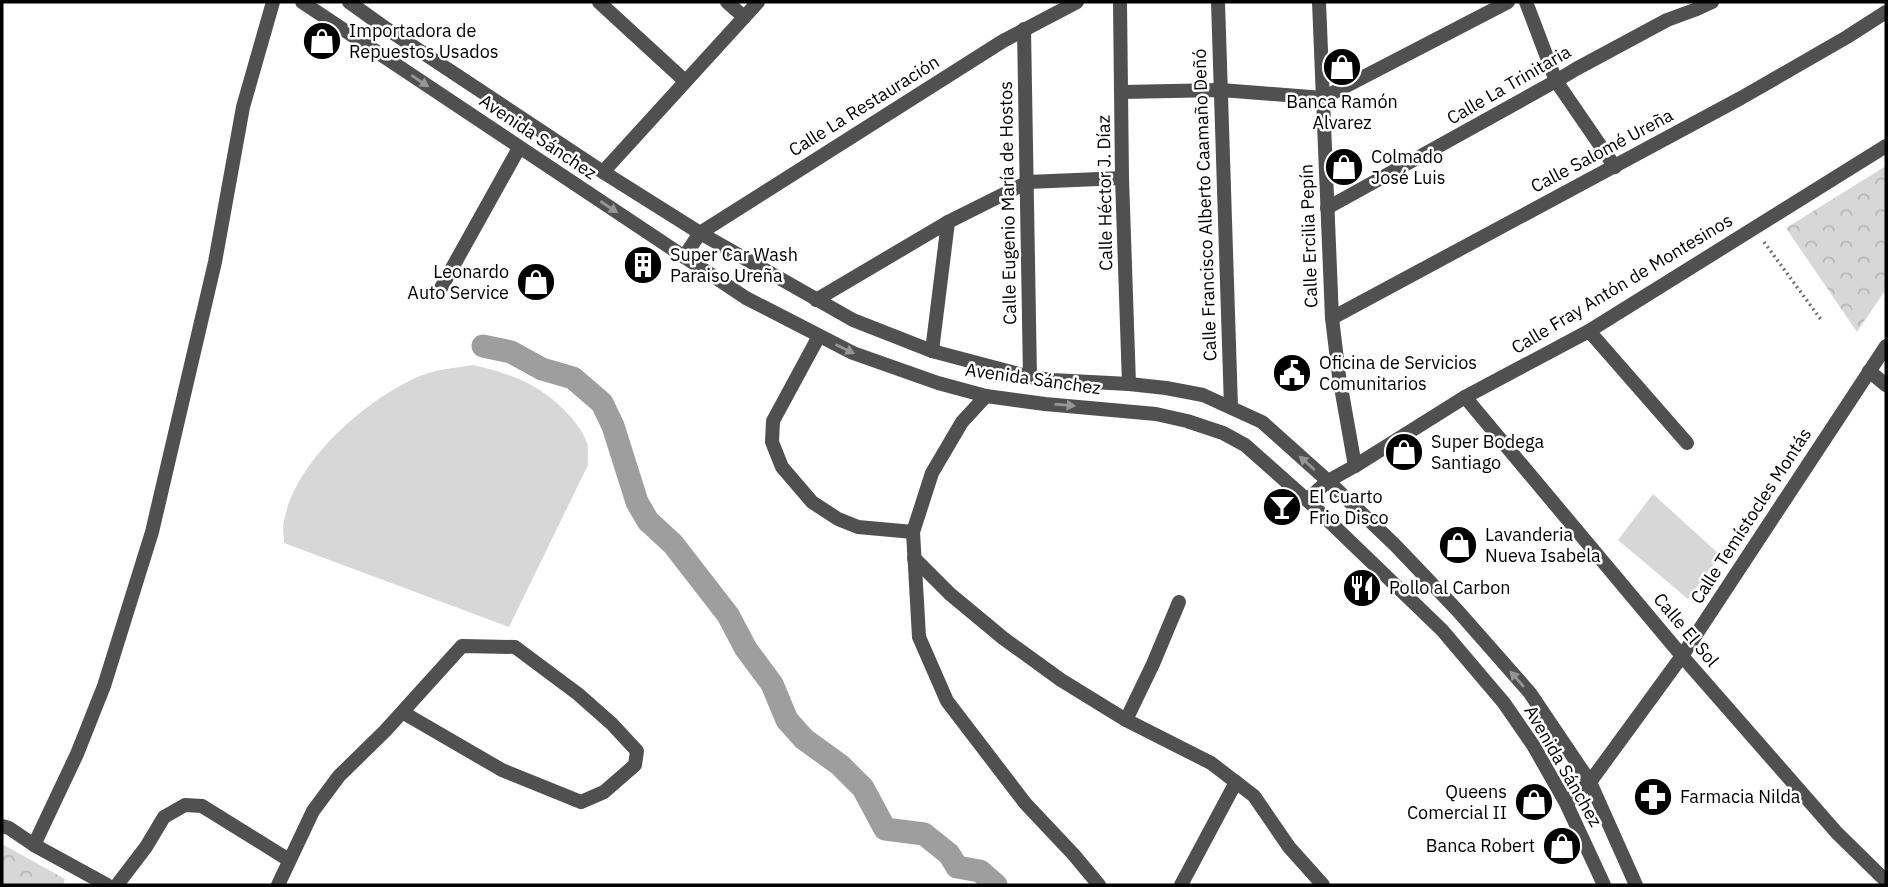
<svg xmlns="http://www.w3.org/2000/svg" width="1888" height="887" viewBox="0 0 1888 887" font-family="'IBM Plex Sans',sans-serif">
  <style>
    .grass { fill: #d7d7d7 }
    .forest { fill: url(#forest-crowns) }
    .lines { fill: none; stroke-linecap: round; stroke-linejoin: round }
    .canal { stroke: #9e9e9e; stroke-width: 23 }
    .path { stroke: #727272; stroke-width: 3.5; stroke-dasharray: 2 3.5; stroke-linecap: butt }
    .minor { stroke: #505050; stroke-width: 14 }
    .tertiary { stroke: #505050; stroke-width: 14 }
    .oneway { fill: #969696 }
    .labels { text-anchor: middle; stroke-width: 5; stroke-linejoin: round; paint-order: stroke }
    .poi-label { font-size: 18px; fill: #000; stroke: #fff; text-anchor: start }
    .street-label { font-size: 18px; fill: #000; stroke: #fff }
  </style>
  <defs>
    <pattern id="forest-crowns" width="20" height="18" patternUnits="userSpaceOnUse" patternTransform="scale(1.75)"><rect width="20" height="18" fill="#d7d7d7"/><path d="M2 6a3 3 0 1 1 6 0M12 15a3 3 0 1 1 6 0" fill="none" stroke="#b7b7b7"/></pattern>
  </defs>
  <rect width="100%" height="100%" fill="#fff"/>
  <g class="grass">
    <path d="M 473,365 C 509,373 539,384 565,411 C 574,420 583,431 587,443 C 589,449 587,458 588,465 L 509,627 L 284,543 C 284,536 282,528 284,521 C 295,461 366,399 420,376 C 436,369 456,368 473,365 Z"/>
    <polygon points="1653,494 1720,555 1688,599 1618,540"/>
  </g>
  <g class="forest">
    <polygon points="1886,166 1886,289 1857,332 1786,228"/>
    <polygon points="2,844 65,879 63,885 2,885"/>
  </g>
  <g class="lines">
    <polyline class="canal" points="483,346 511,352 542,369 573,378 602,403 613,426 637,502 648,521 673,544 728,615 746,649 772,684 787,720 804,739 840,765 863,788 885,829 924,834 949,854 957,867 980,871 996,885"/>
    <polyline class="path" points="1764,242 1822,321"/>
    <g class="minor">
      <polyline points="599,2 685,81"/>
      <polyline points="727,2 744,17"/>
      <polyline points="1120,2 1122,178 1129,384"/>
      <polyline points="1218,2 1231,407"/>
      <polyline points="1319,2 1332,318 1339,376 1355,466"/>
      <polyline points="1526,2 1556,81 1615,167"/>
      <polyline points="1024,29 1030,377"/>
      <polyline points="1122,92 1221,90 1323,98 1508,2"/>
      <polyline points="603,172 758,2"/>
      <polyline points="1327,208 1556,81 1576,69 1667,20 1697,9 1712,2"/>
      <polyline points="684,257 700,233 1003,41 1077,2"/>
      <polyline points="441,288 519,148"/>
      <polyline points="816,300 948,222 1028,182 1122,178"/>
      <polyline points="1332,318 1741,98 1847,37 1886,12"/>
      <polyline points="1589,331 1687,443"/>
      <polyline points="819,336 773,421 772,442 782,467 812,502 838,519 858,527 913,532"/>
      <polyline points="932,351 948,222"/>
      <polyline points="1869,371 1886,385"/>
      <polyline points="986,396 962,422 932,473 913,532 919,637 947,701 1025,803 1074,855 1099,885"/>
      <polyline points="1465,397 1682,656 1837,833 1886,881"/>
      <polyline points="1307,500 1328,481 1355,466 1465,397 1589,331 1886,146"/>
      <polyline points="914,558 950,594 1003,638 1061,680 1126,720 1211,763 1254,796 1289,847 1323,885"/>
      <polyline points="1126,720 1153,664 1179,602"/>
      <polyline points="1566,803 1590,782 1682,656 1886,346"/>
      <polyline points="2,826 9,828 34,845 107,885"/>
      <polyline points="34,845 77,754 104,686 152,532 215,262 243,107 273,2"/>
      <polyline points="117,885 146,847 164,817 185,805 202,806 289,860"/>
      <polyline points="278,885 313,811 339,776 385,731 462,646 515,647 578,694 612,724 637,751 635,765 604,792 581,802 502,770 402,712"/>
      <polyline points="1181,885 1236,782"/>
    </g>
    <g class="tertiary">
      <polyline points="302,2 746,298 853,353 938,383 986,396 1045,404 1156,414 1187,421 1223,433 1245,445 1307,500 1442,630 1504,703 1533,745 1566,803 1604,885"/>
      <polyline points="349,2 384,27 603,172 700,233 853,320 932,351 1030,377 1052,380 1129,384 1166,388 1203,395 1262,422 1328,481 1395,545 1457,610 1530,693 1590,782 1636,885"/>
    </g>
  </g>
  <defs><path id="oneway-solid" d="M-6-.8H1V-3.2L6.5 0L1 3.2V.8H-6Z" transform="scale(1.75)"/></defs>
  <g class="oneway">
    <use href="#oneway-solid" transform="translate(420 81) rotate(34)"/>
    <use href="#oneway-solid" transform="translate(609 207) rotate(34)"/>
    <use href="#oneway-solid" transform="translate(845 349) rotate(26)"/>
    <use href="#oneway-solid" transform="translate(1065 405) rotate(5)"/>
    <use href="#oneway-solid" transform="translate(1307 463) rotate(-138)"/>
    <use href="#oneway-solid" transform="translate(1517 679) rotate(-131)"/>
  </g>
  <defs>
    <g id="shop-disc" transform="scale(2.0125)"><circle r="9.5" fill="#000" stroke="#fff"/><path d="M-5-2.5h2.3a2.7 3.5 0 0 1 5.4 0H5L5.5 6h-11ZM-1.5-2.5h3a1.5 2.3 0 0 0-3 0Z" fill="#fff"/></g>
    <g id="building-disc" transform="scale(2.0125)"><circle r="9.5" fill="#000" stroke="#fff"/><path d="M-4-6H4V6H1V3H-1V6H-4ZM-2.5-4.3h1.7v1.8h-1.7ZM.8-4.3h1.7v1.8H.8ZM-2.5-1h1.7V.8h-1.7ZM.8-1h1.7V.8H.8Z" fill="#fff"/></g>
    <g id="civic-disc" transform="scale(2.0125)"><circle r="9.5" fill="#000" stroke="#fff"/><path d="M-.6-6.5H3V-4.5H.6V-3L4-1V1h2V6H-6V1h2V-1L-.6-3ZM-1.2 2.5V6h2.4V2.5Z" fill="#fff"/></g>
    <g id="bar-disc" transform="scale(2.0125)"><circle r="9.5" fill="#000" stroke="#fff"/><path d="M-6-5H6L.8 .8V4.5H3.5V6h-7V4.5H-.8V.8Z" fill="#fff"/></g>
    <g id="restaurant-disc" transform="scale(2.0125)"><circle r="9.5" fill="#000" stroke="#fff"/><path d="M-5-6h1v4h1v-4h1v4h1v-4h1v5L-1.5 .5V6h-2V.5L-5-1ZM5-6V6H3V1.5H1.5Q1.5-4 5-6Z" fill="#fff"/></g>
    <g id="pharmacy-disc" transform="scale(2.0125)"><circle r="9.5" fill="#000" stroke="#fff"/><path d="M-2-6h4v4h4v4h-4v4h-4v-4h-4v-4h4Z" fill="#fff"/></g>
  </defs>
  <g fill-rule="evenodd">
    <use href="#shop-disc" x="322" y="41"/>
    <use href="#shop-disc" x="1342" y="67"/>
    <use href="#shop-disc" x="1344" y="167"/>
    <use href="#building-disc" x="643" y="265"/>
    <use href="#shop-disc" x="536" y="282"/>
    <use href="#civic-disc" x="1292" y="373"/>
    <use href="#shop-disc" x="1404" y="452"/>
    <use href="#bar-disc" x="1282" y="507"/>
    <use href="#shop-disc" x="1458" y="545"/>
    <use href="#restaurant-disc" x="1362" y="588"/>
    <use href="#pharmacy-disc" x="1653" y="797"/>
    <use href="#shop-disc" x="1534" y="802"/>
    <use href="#shop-disc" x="1562" y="846"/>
  </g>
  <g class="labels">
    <g class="poi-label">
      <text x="349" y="37">Importadora de<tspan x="349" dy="21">Repuestos Usados</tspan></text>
      <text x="1342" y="108" text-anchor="middle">Banca Ramón<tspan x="1342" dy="21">Alvarez</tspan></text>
      <text x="1371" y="163">Colmado<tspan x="1371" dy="21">José Luis</tspan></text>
      <text x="670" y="261">Super Car Wash<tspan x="670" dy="21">Paraiso Ureña</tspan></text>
      <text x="509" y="278" text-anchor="end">Leonardo<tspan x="509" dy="21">Auto Service</tspan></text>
      <text x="1319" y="369">Oficina de Servicios<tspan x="1319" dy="21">Comunitarios</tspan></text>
      <text x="1431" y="448">Super Bodega<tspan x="1431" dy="21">Santiago</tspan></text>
      <text x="1309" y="503">El Cuarto<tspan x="1309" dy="21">Frio Disco</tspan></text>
      <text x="1485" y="541">Lavanderia<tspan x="1485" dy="21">Nueva Isabela</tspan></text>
      <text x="1389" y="594">Pollo al Carbon</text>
      <text x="1507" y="798" text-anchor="end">Queens<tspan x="1507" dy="21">Comercial II</tspan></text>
      <text x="1680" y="803">Farmacia Nilda</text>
      <text x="1535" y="852" text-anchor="end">Banca Robert</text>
    </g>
    <g class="street-label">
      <text transform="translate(1509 85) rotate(-30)" y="6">Calle La Trinitaria</text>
      <text transform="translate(864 106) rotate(-32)" y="6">Calle La Restauración</text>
      <text transform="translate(538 137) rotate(34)" y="6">Avenida Sánchez</text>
      <text transform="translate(1602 151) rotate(-28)" y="6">Calle Salomé Ureña</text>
      <text transform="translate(1105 193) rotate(-91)" y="6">Calle Héctor J. Díaz</text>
      <text transform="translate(1008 203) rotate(-91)" y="6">Calle Eugenio María de Hostos</text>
      <text transform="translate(1205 205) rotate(-92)" y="6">Calle Francisco Alberto Caamaño Deñó</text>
      <text transform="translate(1309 236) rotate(-92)" y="6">Calle Ercilia Pepín</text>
      <text transform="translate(1622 284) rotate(-31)" y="6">Calle Fray Antón de Montesinos</text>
      <text transform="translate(1033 379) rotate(8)" y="6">Avenida Sánchez</text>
      <text transform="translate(1751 516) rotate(-57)" y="6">Calle Temístocles Montás</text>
      <text transform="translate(1686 630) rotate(50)" y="6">Calle El Sol</text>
      <text transform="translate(1563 766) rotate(60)" y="6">Avenida Sánchez</text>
    </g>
  </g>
  <rect width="1888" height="887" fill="none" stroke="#000000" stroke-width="7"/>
</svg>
